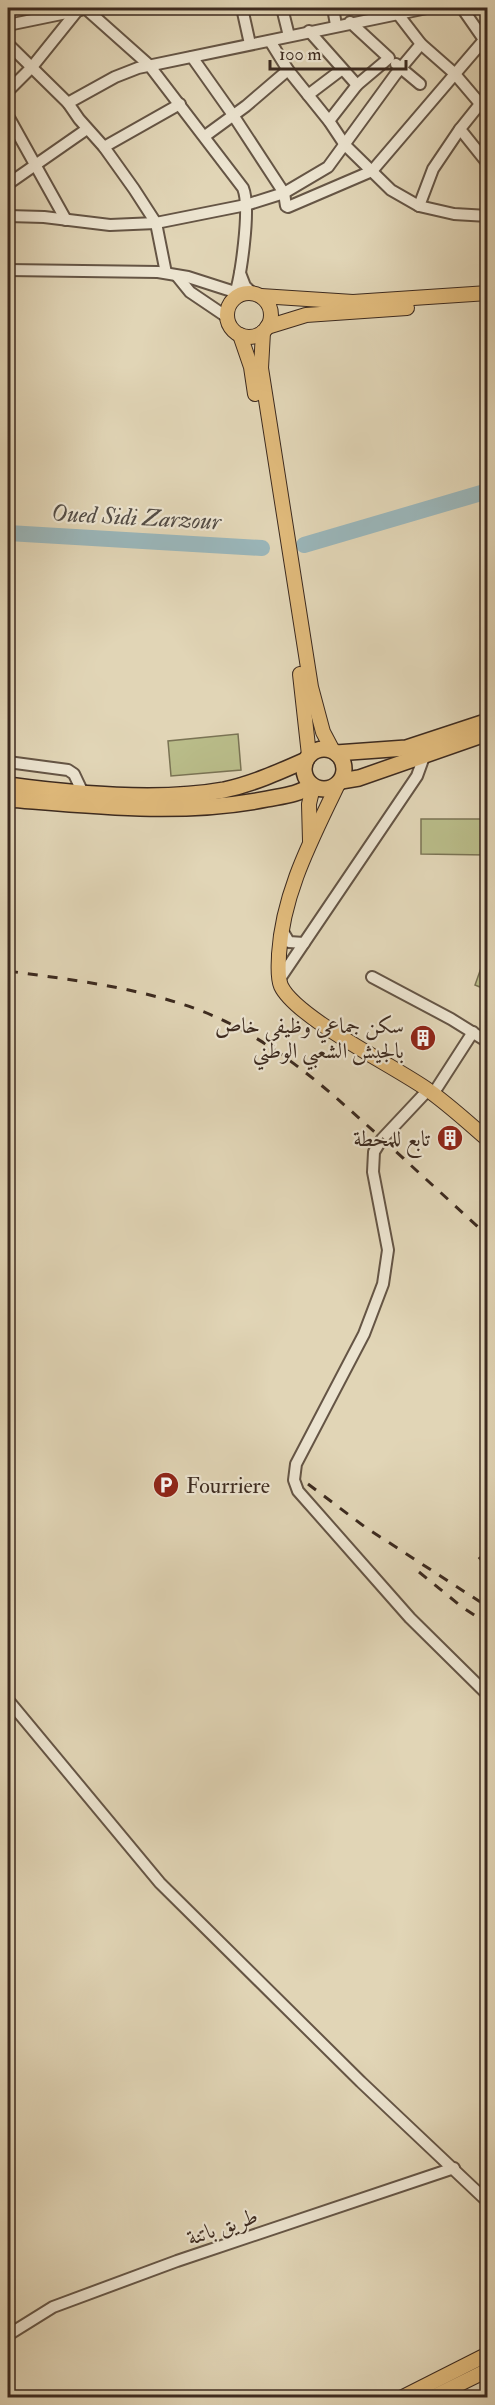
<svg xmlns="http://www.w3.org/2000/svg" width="495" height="2405" viewBox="0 0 495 2405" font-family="'IM FELL Double Pica',Amiri,serif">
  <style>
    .green { fill: #b9bc89; stroke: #7a7354; stroke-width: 1.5 }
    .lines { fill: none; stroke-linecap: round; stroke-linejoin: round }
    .river { stroke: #9ab6ba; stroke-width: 16 }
    .minor-casing { stroke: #655545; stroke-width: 14 }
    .major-casing { stroke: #3c2a1f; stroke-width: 16 }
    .highway-casing { stroke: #3c2a1f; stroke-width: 18 }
    .minor { stroke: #ece4d0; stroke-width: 10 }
    .major { stroke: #e0ba7b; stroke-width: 14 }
    .highway { stroke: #e0ba7b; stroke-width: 15 }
    .rail { stroke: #3c2a1f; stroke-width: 3; stroke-dasharray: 10 10; stroke-linecap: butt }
    .labels { text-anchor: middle; stroke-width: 4.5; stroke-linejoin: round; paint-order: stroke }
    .poi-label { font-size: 22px; fill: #3c2a1f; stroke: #ece4d0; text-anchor: end }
    .street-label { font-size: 22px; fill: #3c2a1f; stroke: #ece4d0 }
    .water-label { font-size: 24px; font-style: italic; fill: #544d46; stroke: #ece4d0 }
  </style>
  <rect width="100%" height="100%" fill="#e1d5b6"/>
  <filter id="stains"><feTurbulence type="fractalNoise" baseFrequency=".00333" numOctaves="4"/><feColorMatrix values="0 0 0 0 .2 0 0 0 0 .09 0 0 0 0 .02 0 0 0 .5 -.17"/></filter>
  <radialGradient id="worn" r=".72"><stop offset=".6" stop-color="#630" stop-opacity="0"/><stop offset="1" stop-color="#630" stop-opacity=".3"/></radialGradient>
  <g class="green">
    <polygon points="238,734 241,770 171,776 168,741"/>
    <polygon points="421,819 487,819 487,855 421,854"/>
    <polygon points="486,954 488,955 487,990 475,985"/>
  </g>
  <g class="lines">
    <g class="river">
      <polyline points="8,533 262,548"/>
      <polyline points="304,545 488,491"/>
    </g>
    <g class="minor-casing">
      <g id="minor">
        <path d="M 85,8 L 149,65 L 243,188 C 251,207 241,280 233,300"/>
        <polyline points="242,8 250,44"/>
        <polyline points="282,8 289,36"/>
        <polyline points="333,8 336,25"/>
        <polyline points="462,8 487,44"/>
        <polyline points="394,9 421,44 454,73 488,113"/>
        <polyline points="8,25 81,10"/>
        <polyline points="309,31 357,85"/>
        <polyline points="270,41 288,70 329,121 345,145 391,190 419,206 454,214 488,216"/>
        <polyline points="8,44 68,103 79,119 104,147 134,189 156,223 166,273"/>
        <polyline points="192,57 233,115 284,193 286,206 288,207 372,171 484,40"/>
        <polyline points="396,64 420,84"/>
        <polyline points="8,91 32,67 77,11"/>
        <polyline points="308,95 341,70"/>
        <polyline points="68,103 115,77 138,68 427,8"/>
        <polyline points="480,104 460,129 488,164"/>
        <polyline points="8,116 66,220"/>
        <polyline points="329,121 357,85 389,58 350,22"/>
        <polyline points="205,136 246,106 288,70"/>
        <polyline points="104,147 180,104"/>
        <polyline points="8,184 87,129"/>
        <polyline points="419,206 433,169 460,129"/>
        <polyline points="8,216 44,217 110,225 156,223 246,205 284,193 328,167 395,75 421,44"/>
        <polyline points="8,270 158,272 188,277 241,294"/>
        <polyline points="240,273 245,286 252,293"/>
        <polyline points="177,276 190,292 227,317"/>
        <polyline points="8,762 68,770 74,774 83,793"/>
        <polyline points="282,930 289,942 304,943"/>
        <polyline points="372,977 451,1019 488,1042"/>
        <polyline points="279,980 417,776 425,754"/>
        <polyline points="428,1090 382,1139 374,1152 373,1172 388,1250 383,1284 364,1334 296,1464 294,1480 298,1491 410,1618 488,1695"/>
        <polyline points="433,1094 473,1032"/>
        <polyline points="8,1700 160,1883 361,2082 488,2202"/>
        <polyline points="8,2335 53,2307 177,2261 454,2168"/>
      </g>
    </g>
    <g class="major-casing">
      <g id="major">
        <circle cx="249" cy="315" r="22"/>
        <polyline points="261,296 353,302 488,293"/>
        <polyline points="267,327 306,315 407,308"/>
        <polyline points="263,332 261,368 311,687 323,732 333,751"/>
        <polyline points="240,335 251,367 255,394"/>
        <polyline points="300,674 309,755"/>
        <path d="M 338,784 C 312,839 283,892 279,954 C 279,964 277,976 281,986 C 296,1018 396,1067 428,1090 C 449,1105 469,1123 488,1140"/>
        <polyline points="310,841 309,804 313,787"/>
        <polyline points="401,2398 488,2354"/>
        <polyline points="431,2398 488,2370"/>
      </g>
    </g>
    <g class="highway-casing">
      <g id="highway">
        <circle cx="324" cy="769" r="20"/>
        <polyline points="336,753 406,748 488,721"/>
        <polyline points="341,781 359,778 488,733"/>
        <path d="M 8,785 C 74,794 158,802 224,790 C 252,784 279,772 306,760"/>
        <path d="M 8,799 C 94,806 181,816 267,799 C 282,796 299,795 311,785"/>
      </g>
    </g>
    <use href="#minor" class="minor"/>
    <use href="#major" class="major"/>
    <use href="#highway" class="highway"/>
    <g class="rail">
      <path d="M 8,971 C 72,980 137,987 199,1010 C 270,1037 325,1087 380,1137 C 416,1170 452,1203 488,1236"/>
      <polyline points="308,1484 365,1527 488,1607"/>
      <polyline points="479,1557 488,1568"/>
      <polyline points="419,1572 462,1607 488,1624"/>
    </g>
  </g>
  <defs>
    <g id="building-disc" transform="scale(1.35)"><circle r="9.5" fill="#8f2418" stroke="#ece4d0"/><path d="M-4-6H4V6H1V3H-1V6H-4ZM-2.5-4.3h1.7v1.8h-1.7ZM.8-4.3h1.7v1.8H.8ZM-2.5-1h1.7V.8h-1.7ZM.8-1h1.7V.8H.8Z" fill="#fff"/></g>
    <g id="parking-disc" transform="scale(1.35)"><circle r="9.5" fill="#8f2418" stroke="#ece4d0"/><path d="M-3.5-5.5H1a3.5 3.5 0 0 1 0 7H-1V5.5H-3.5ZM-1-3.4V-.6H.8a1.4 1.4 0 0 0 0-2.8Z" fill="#fff"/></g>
  </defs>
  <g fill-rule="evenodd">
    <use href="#building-disc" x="423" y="1038"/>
    <use href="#building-disc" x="450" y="1138"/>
    <use href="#parking-disc" x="166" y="1485"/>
  </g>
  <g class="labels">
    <g class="poi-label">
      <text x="404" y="1033">سكن جماعي وظيفي خاص<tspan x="404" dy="25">بالجيش الشعبي الوطني</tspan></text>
      <text x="430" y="1146">تابع للمحطة</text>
      <text x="186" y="1493" text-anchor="start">Fourriere</text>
    </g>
    <g class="street-label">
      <text transform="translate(222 2226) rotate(-19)" y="8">طريق باتنة</text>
    </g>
    <g class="water-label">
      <text transform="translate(136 517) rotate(3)" y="8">Oued Sidi Zarzour</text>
    </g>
  </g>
  <rect width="495" height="2405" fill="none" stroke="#e1d5b6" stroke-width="30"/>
  <rect x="9" y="9" width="477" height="2387" fill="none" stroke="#3c2a1f" stroke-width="3"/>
  <rect x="15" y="15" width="465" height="2375" fill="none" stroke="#3c2a1f" stroke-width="1.5"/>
  <path d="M270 60v9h136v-9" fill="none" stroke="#3c2a1f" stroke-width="3"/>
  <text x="279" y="60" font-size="18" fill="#3c2a1f" stroke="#ece4d0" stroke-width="4.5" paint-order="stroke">100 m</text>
  <rect width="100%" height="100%" filter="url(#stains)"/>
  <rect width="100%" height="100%" fill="url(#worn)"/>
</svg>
